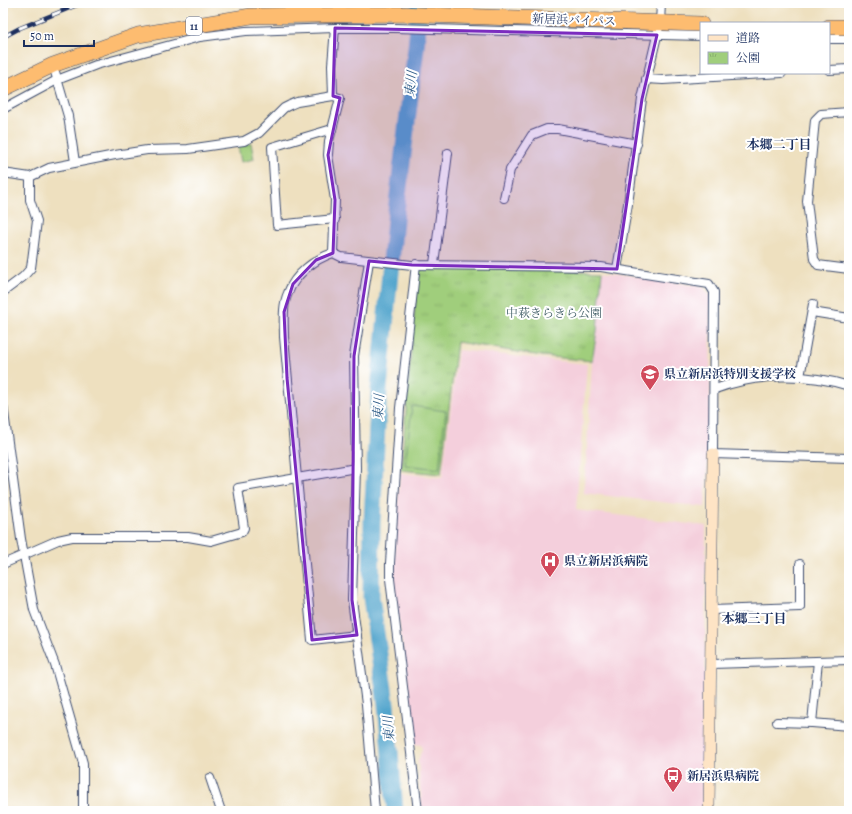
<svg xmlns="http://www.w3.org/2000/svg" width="852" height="814" viewBox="0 0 852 814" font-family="Alegreya,'Noto Serif JP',serif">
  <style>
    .built { fill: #f4cfdc }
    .park { fill: url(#park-tufts); stroke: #5e7e6d }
    .garden { fill: #a0ce7c; stroke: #5e7e6d }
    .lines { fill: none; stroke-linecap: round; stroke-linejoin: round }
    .river { stroke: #51a4cc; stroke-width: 17 }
    .street-casing { stroke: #3b4a6d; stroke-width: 10 }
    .secondary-casing { stroke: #3b4a6d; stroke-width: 12 }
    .highway-casing { stroke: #3b4a6d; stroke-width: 16 }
    .street { stroke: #fff; stroke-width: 8 }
    .secondary { stroke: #fee4c5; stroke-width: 11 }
    .highway { stroke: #fdbc6f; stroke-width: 15 }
    .rail-casing { stroke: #1b2f5e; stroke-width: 4.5 }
    .rail { stroke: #fff; stroke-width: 3; stroke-dasharray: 9; stroke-linecap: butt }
    .marked { fill: #7b2cbf; fill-opacity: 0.2; stroke: #7b2cbf; stroke-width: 3; stroke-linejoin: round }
    .labels { text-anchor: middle; stroke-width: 4; stroke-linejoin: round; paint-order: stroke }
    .shield { fill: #fff; stroke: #5f6d8e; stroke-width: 1 }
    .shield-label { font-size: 11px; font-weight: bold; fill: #1b2f5e }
    .street-label { font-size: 12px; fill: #1b2f5e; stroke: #fff }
    .park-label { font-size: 12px; fill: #435f67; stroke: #fff }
    .poi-label { font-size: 12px; font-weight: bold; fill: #1b2f5e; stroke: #fff; text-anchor: start }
    .water-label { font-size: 13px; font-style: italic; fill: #315e8a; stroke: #fff }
    .neighbourhood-label { font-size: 13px; font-weight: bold; fill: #1b2f5e; stroke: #fff }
  </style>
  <defs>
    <pattern id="park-tufts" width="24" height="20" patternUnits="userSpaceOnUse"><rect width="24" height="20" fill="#a0ce7c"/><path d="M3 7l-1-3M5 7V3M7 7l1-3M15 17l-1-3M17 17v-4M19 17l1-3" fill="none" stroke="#89b16e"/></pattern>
  </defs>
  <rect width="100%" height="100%" fill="#fff"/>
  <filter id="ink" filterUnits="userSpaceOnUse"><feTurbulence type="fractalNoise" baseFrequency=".025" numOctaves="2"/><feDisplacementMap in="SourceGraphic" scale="8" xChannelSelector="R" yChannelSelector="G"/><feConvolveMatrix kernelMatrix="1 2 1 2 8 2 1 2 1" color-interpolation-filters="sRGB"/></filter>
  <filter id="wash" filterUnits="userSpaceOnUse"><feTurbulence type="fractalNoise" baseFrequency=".012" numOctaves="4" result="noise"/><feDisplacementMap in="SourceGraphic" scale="16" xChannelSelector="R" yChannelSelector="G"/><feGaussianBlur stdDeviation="0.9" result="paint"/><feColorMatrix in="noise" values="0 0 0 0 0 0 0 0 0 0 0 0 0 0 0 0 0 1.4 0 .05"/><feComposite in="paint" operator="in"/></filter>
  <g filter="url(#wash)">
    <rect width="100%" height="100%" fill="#eee0bf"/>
    <g class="built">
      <polygon points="602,271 703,287 711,297 710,420 705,507 583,493 586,466 592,361 597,331"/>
      <polygon points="458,350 587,364 576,510 706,526 704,811 422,811 418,761 422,749 421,745 414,744 410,714 411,705 395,595 394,570 396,525 400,473 442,478"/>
    </g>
    <g class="park">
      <polygon points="251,143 254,159 241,162 238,146"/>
      <polygon points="421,267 602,271 597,331 592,361 542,356 457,342 441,474 401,470 418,270"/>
    </g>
    <polygon class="garden" points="412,406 446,411 439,469 405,465"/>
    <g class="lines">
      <polyline class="river" points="395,811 386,704 371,597 372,522 379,389 395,220 416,48 420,3"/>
    </g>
  </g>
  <g filter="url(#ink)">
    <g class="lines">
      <g class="street-casing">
        <g id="street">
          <polyline points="829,39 849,39"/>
          <polyline points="53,65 68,116 75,162"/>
          <polyline points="829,70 849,69"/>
          <polyline points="646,79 663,80 782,73"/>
          <polyline points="333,96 332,65 335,28"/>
          <polyline points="3,109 57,80 96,65 200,37 246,31 335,28 394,28 701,36"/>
          <polyline points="849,112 821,114 815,120 807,201 814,259 818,265 849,269"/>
          <polyline points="332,129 272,147 277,225 335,219"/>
          <polyline points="3,173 30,177"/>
          <polyline points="504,198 510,170 532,135 547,129 558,129 637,144"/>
          <path d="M 333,253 C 315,259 295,274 288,293 C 282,306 284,323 284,337 L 312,640 L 357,635"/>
          <polyline points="369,261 354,356 356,468 352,600 366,704 375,811"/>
          <polyline points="416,264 400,408 390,563 390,579 418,811"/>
          <polyline points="434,264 448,153"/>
          <polyline points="617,269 628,204 642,99 660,23 661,3"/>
          <polyline points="3,292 23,277 31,268 37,221 30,200 30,177 49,168 115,155 147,150 188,149 244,141 259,133 284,108 290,105 297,102 333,96 340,98 329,141 328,155 335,200 333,253 341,257 412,265 601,267 709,284 714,292 713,454 849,458"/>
          <polyline points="812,312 849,318"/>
          <polyline points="800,377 813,304"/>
          <path d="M 715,389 C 758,373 806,373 849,386"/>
          <polyline points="3,405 21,539 34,610 55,665 83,763 83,811"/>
          <polyline points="3,564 58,540 72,537 188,537 211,541 242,532 244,528 238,488 356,468"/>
          <polyline points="712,610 800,607 800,564"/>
          <polyline points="818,661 812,723 849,726"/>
          <polyline points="712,664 849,660"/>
          <polyline points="777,722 812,723"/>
          <polyline points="210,778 221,811"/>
        </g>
      </g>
      <g class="secondary-casing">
        <polyline id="secondary" points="709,811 713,454"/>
      </g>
      <g class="highway-casing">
        <g id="highway">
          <polyline points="829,27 849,27"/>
          <polyline points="3,89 53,65 138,35 251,16 396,14 701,24"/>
        </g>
      </g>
      <use href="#street" class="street"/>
      <use href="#secondary" class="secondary"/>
      <use href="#highway" class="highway"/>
      <g class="rail-casing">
        <polyline id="rail" points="3,37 20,28 82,3"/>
      </g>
      <use href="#rail" class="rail"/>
    </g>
  </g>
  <path class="marked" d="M 335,28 L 657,35 L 642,99 L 617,269 L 412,265 L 369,261 L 354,356 L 352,600 L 357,635 L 312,640 L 287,378 L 284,312 L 293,284 L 316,260 L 333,253 L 335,200 L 328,155 L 340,98 L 333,96 Z"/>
  <defs>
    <g id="school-pin" transform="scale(1)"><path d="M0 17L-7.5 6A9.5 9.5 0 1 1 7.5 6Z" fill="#d1495b" stroke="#fff"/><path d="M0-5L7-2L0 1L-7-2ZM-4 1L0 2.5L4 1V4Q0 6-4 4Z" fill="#fff"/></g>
    <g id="hospital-pin" transform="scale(1)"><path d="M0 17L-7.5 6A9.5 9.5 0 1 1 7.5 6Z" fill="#d1495b" stroke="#fff"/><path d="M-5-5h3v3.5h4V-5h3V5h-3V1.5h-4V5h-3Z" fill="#fff"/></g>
    <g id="bus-pin" transform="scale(1)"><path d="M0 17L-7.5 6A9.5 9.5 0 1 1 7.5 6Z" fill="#d1495b" stroke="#fff"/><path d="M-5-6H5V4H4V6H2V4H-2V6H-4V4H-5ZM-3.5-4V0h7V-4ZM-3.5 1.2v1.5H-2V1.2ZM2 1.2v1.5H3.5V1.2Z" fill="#fff"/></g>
  </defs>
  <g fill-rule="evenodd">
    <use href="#school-pin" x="650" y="374"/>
    <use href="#hospital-pin" x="550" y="561"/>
    <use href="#bus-pin" x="673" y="776"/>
  </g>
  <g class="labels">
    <rect class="shield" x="186" y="17" width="16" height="18" rx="3"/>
    <g class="shield-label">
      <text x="194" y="30">11</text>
    </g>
    <g class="street-label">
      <text transform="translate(574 20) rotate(2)" y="4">新居浜バイパス</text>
    </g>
    <g class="park-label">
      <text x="554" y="317">中萩きらきら公園</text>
    </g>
    <g class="poi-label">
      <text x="664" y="378">県立新居浜特別支援学校</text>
      <text x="564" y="565">県立新居浜病院</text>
      <text x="687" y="780">新居浜県病院</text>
    </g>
    <g class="water-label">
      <text transform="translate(410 84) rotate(-83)" y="5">東川</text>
      <text transform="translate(378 407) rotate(-87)" y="5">東川</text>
      <text transform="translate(388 729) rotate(-95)" y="5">東川</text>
    </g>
    <g class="neighbourhood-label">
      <text x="779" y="149">本郷二丁目</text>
      <text x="754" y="623">本郷三丁目</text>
    </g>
  </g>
  <rect width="852" height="814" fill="none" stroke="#fff" stroke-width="16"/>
  <rect x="700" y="22" width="130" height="52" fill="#ffffff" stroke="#a4acbf"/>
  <rect x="708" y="35" width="20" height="6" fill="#fee4c5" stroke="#a4acbf"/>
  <text x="736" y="42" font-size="12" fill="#1b2f5e">道路</text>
  <rect x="708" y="52" width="20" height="12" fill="url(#park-tufts)" stroke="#a4acbf"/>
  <text x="736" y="62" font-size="12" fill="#1b2f5e">公園</text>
  <path d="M24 40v6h70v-6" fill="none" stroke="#1b2f5e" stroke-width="2"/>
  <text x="30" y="40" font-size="12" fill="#1b2f5e" stroke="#ffffff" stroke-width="3" paint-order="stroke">50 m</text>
</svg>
